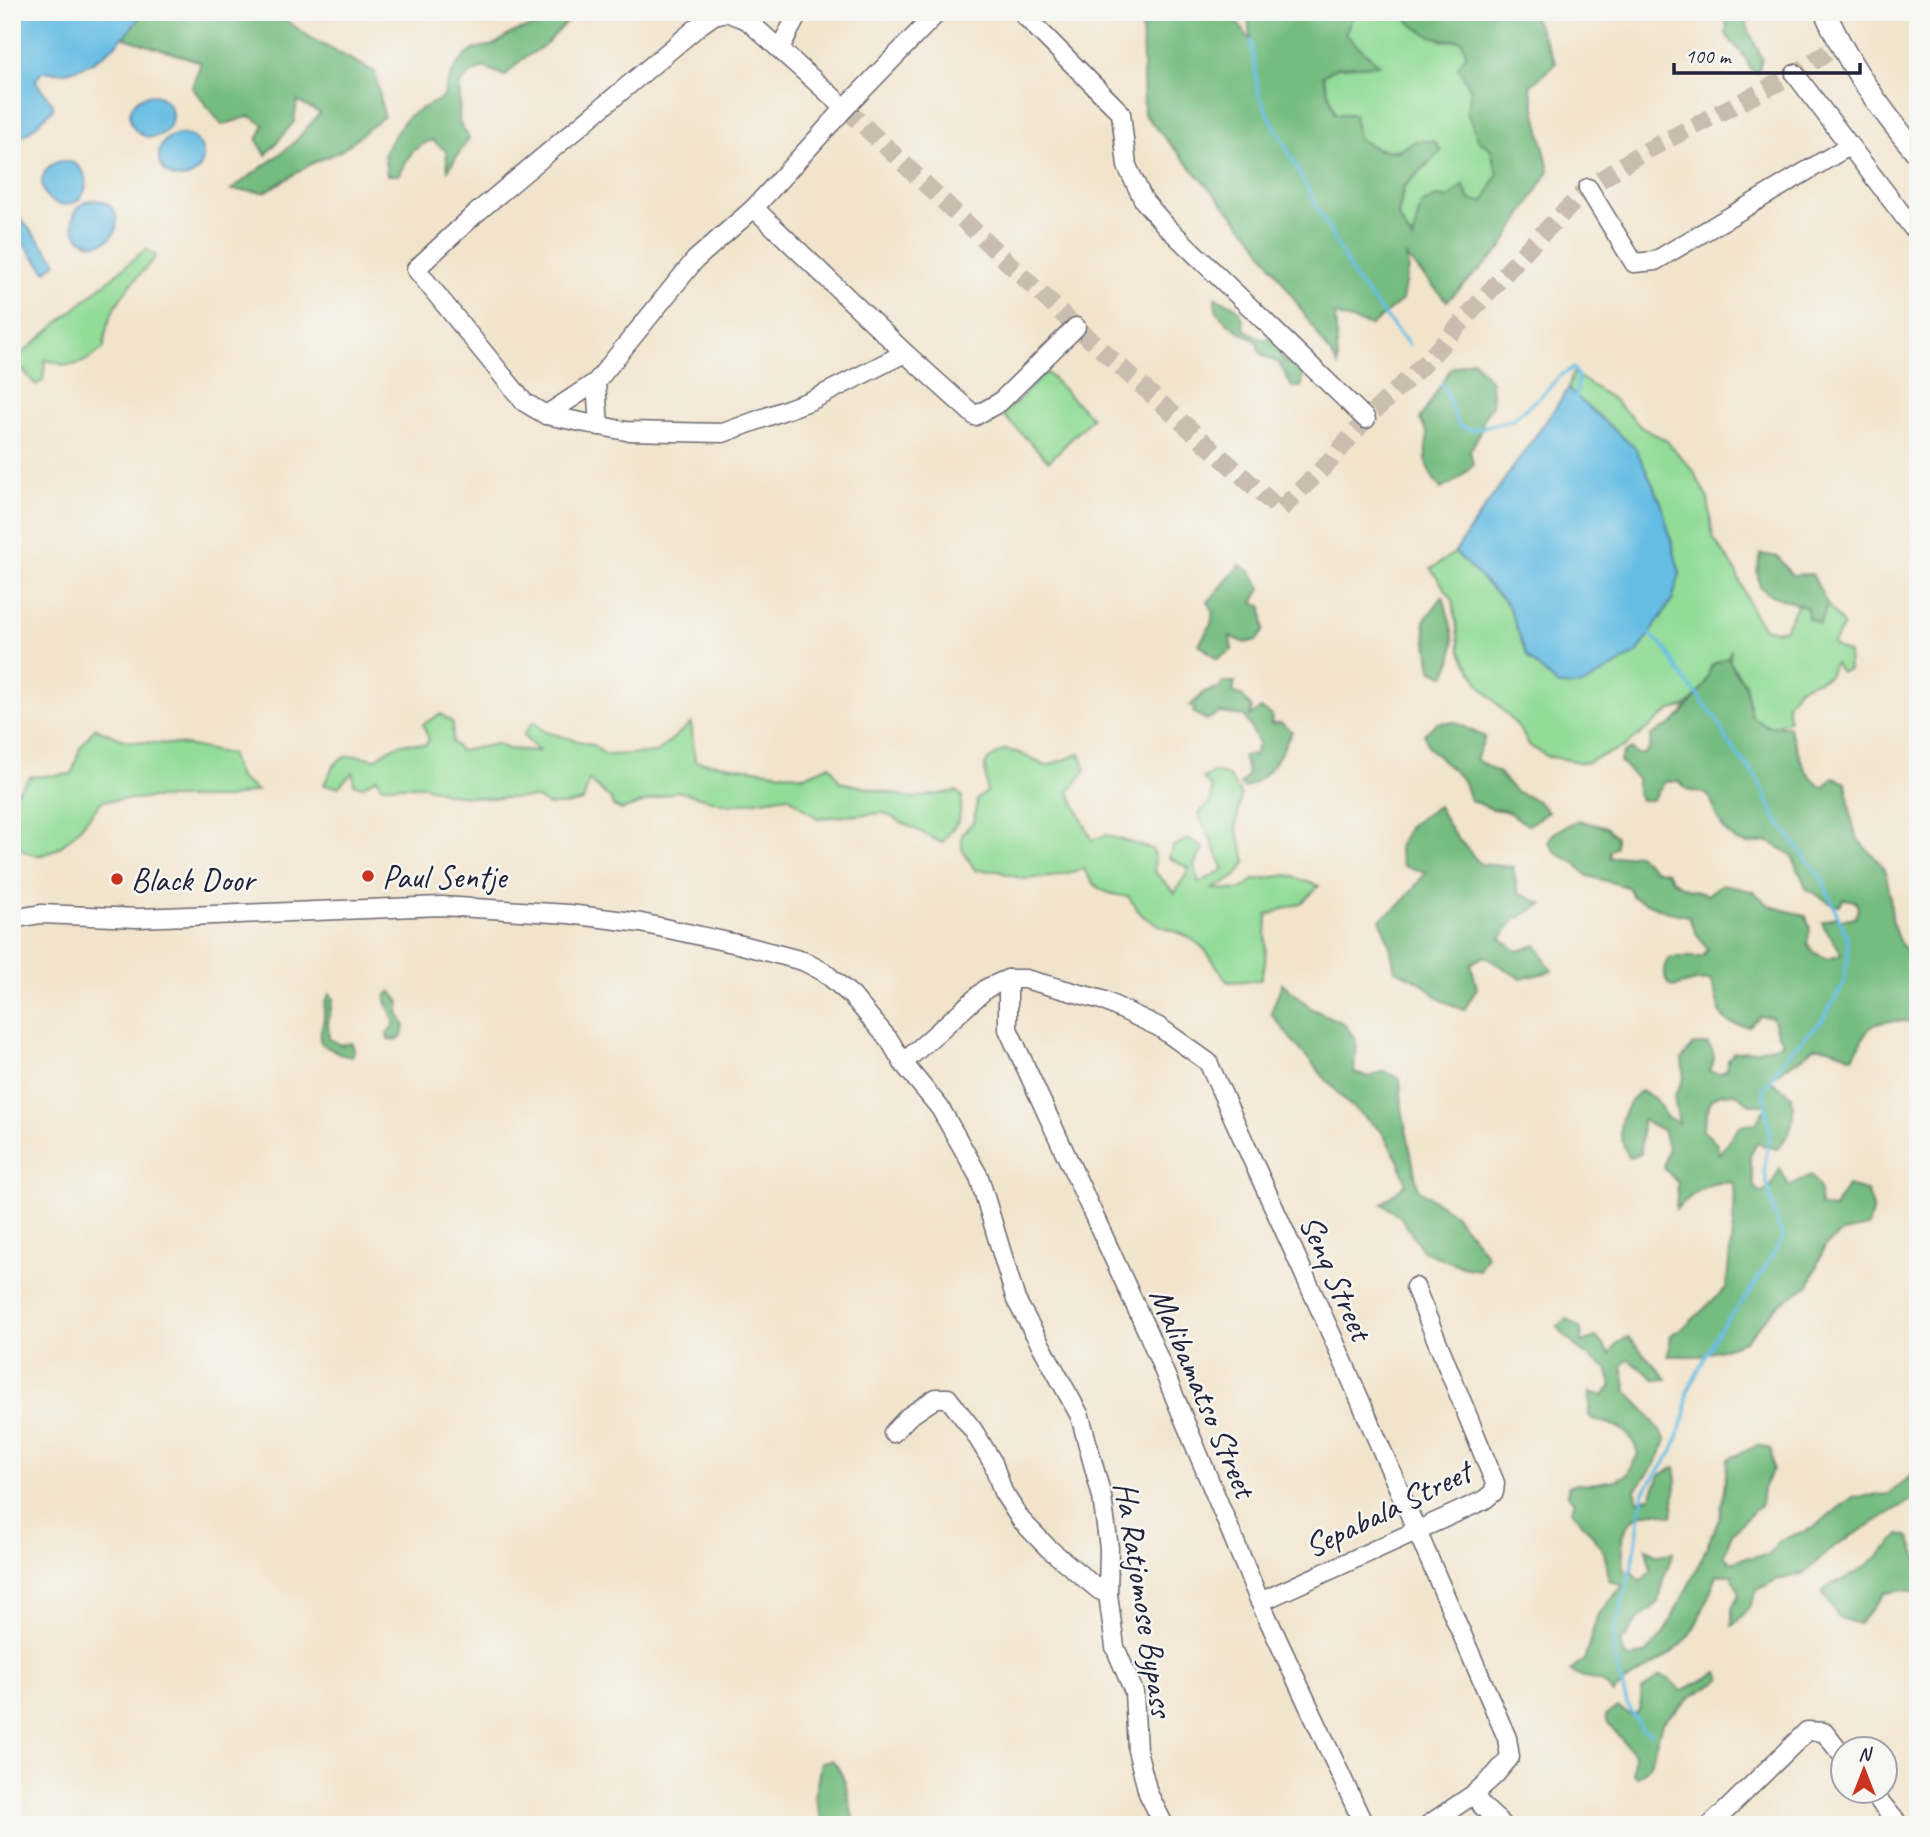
<svg xmlns="http://www.w3.org/2000/svg" width="1930" height="1837" viewBox="0 0 1930 1837" font-family="Caveat,sans-serif">
  <style>
    .green { fill: #92dc97; stroke: #5a7f69; stroke-width: 2 }
    .forest { fill: #75bc80; stroke: #4c6f5e; stroke-width: 2; fill-rule: evenodd }
    .water { fill: #66bde3; stroke: #44708f; stroke-width: 2 }
    .lines { fill: none; stroke-linecap: round; stroke-linejoin: round }
    .stream { stroke: #66bde3; stroke-width: 3.5 }
    .minor-tunnel { stroke: #c8bdaf; stroke-width: 18; stroke-dasharray: 18 9; stroke-linecap: butt }
    .minor-casing { stroke: #6b666e; stroke-width: 21 }
    .major-casing { stroke: #6b666e; stroke-width: 24 }
    .minor { stroke: #fff; stroke-width: 18 }
    .major { stroke: #fff; stroke-width: 21 }
    .poi-dot { fill: #c8321e; stroke: #f6f6f2; stroke-width: 2.5 }
    .labels { text-anchor: middle; stroke-width: 5; stroke-linejoin: round; paint-order: stroke }
    .poi-label { font-size: 33px; fill: #22223b; stroke: #f6f6f2; text-anchor: start }
    .street-label { font-size: 33px; fill: #22223b; stroke: #f6f6f2 }
  </style>
  <rect width="100%" height="100%" fill="#f6f6f2"/>
  <filter id="ink" filterUnits="userSpaceOnUse"><feTurbulence type="fractalNoise" baseFrequency=".0143" numOctaves="2"/><feDisplacementMap in="SourceGraphic" scale="14" xChannelSelector="R" yChannelSelector="G"/><feConvolveMatrix kernelMatrix="1 2 1 2 8 2 1 2 1" color-interpolation-filters="sRGB"/></filter>
  <filter id="wash" filterUnits="userSpaceOnUse"><feTurbulence type="fractalNoise" baseFrequency=".00686" numOctaves="4" result="noise"/><feDisplacementMap in="SourceGraphic" scale="28" xChannelSelector="R" yChannelSelector="G"/><feGaussianBlur stdDeviation="1.57" result="paint"/><feColorMatrix in="noise" values="0 0 0 0 0 0 0 0 0 0 0 0 0 0 0 0 0 1.4 0 .05"/><feComposite in="paint" operator="in"/></filter>
  <g filter="url(#wash)">
    <rect width="100%" height="100%" fill="#f2e4cc"/>
    <g class="green">
      <path d="M 1353,12 L 1405,12 L 1403,15 L 1442,41 L 1462,40 L 1466,54 L 1458,67 L 1471,90 L 1467,112 L 1479,141 L 1490,148 L 1498,173 L 1484,202 L 1437,197 L 1422,204 L 1413,241 L 1398,216 L 1404,187 L 1441,151 L 1416,141 C 1391,156 1383,152 1358,139 L 1354,114 L 1336,115 L 1323,76 L 1338,67 L 1379,64 L 1344,34 Z"/>
      <path d="M 146,249 L 156,256 C 131,285 105,307 104,348 C 92,357 78,369 61,364 C 55,362 52,361 45,360 L 43,381 L 36,385 L 23,370 L 12,367 L 12,362 Z"/>
      <polygon points="1046,372 1092,418 1049,461 1003,415"/>
      <path d="M 1573,373 L 1614,400 L 1642,428 L 1666,440 L 1693,470 L 1708,499 L 1713,538 L 1734,567 L 1753,613 L 1764,628 L 1775,631 L 1785,629 L 1798,604 L 1807,608 L 1819,624 L 1827,604 L 1844,626 L 1832,644 L 1848,653 L 1849,670 L 1841,672 L 1834,663 L 1829,676 L 1798,688 L 1787,704 L 1789,720 C 1771,730 1767,727 1751,716 L 1745,684 L 1730,662 L 1731,649 L 1728,657 L 1712,665 L 1704,686 L 1693,700 L 1685,707 L 1671,710 L 1624,747 L 1585,763 L 1547,756 L 1530,746 L 1516,724 L 1482,688 L 1467,664 L 1460,650 L 1453,600 L 1431,569 L 1455,552 L 1508,605 L 1527,656 L 1605,672 L 1638,652 L 1672,600 L 1680,574 L 1661,502 L 1636,449 L 1568,389 Z"/>
      <path d="M 441,714 L 453,723 L 452,742 L 460,751 L 497,744 L 508,749 L 539,751 L 523,736 L 533,722 L 546,732 L 593,745 L 606,755 L 656,753 L 691,723 L 695,761 L 805,776 L 830,765 L 840,782 L 914,798 L 957,791 L 962,797 L 959,820 L 942,843 L 884,813 L 817,818 L 788,796 L 730,805 L 677,791 L 622,810 L 613,806 L 610,798 L 589,780 L 583,801 L 565,805 L 548,805 L 536,798 L 485,798 L 449,794 L 424,786 L 381,786 L 377,778 L 361,787 L 354,784 L 353,772 L 338,787 L 324,785 C 337,755 344,752 376,759 C 394,744 402,741 425,745 L 429,740 L 423,724 Z"/>
      <path d="M 95,728 L 126,741 L 186,745 L 230,754 L 239,778 L 257,791 L 228,798 L 147,798 L 102,801 C 86,819 62,859 33,855 C 26,853 18,847 12,844 L 12,797 L 30,777 L 72,774 L 80,748 Z"/>
      <path d="M 1004,750 L 1017,752 L 1046,766 L 1080,754 L 1086,769 L 1069,792 L 1092,840 L 1106,835 L 1152,849 L 1155,855 L 1154,871 L 1175,893 C 1179,883 1186,878 1189,868 L 1169,858 L 1173,846 L 1189,839 L 1204,849 L 1194,864 L 1199,883 L 1224,869 L 1199,814 L 1210,802 L 1212,788 L 1203,778 L 1215,772 L 1229,776 L 1241,795 L 1236,826 L 1246,862 L 1234,878 L 1213,889 L 1240,890 L 1254,880 L 1288,875 L 1319,886 L 1303,902 L 1267,915 L 1265,964 L 1260,980 L 1228,982 C 1219,971 1211,955 1201,946 C 1175,923 1147,933 1129,897 C 1106,894 1095,891 1084,869 L 1051,877 L 1022,879 L 998,871 L 975,870 L 962,849 L 962,834 L 974,821 L 977,799 L 987,792 L 985,765 L 989,759 Z"/>
    </g>
    <g class="forest">
      <polygon points="144,12 274,12 314,40 375,72 384,116 341,151 313,163 265,192 231,190 292,145 320,113 297,101 294,122 266,155 257,140 264,125 250,116 222,125 192,87 201,62 124,38"/>
      <path d="M 555,12 L 586,12 L 567,22 L 545,45 L 520,61 L 505,76 L 484,67 L 472,73 L 460,84 L 459,122 L 469,138 L 448,170 L 446,151 L 432,140 C 413,147 407,157 399,175 L 387,175 L 384,153 C 391,141 399,126 409,116 C 416,110 434,103 444,97 C 447,80 456,61 472,51 C 477,47 486,47 493,45 C 501,41 508,34 517,31 C 532,26 546,28 555,12 Z"/>
      <path d="M 1142,12 L 1230,12 L 1251,41 L 1247,12 L 1354,13 L 1345,34 L 1379,65 L 1338,67 L 1323,76 L 1335,114 L 1354,114 L 1358,139 L 1379,150 L 1398,151 L 1416,141 L 1434,141 L 1441,151 L 1403,187 L 1398,216 L 1412,240 L 1421,204 L 1437,197 L 1448,199 L 1463,185 L 1470,200 L 1484,202 L 1498,173 L 1490,148 L 1479,141 L 1467,112 L 1471,90 L 1458,67 L 1466,54 L 1462,40 C 1435,41 1422,35 1403,15 L 1405,12 L 1531,12 L 1556,63 L 1530,86 L 1549,171 L 1500,250 L 1447,301 L 1406,257 L 1408,267 L 1402,300 L 1371,326 L 1335,315 L 1338,365 L 1255,240 L 1144,114 Z"/>
      <path d="M 1712,12 L 1743,12 L 1749,31 L 1762,59 L 1758,73 L 1750,69 C 1746,53 1734,47 1726,34 L 1727,27 L 1723,17 Z"/>
      <path d="M 1215,298 C 1235,304 1242,307 1244,329 L 1263,340 L 1270,338 L 1277,340 L 1282,358 L 1289,364 L 1296,364 L 1304,376 L 1301,387 L 1292,387 L 1279,363 C 1266,357 1260,358 1257,342 C 1242,332 1212,320 1215,298 Z"/>
      <path d="M 1473,360 L 1491,382 L 1492,405 C 1479,422 1483,432 1470,450 L 1473,465 L 1460,478 L 1441,489 C 1425,469 1423,460 1428,434 L 1420,419 L 1451,368 Z"/>
      <polygon points="1761,554 1778,557 1792,575 1812,574 1827,604 1820,624 1808,618 1807,608 1769,594 1760,587 1757,571"/>
      <path d="M 1240,565 L 1250,571 L 1261,588 L 1253,603 L 1262,606 L 1264,630 L 1257,640 L 1245,643 L 1230,636 L 1232,650 L 1217,659 L 1199,644 C 1208,631 1219,616 1208,602 Z"/>
      <path d="M 1443,596 C 1451,628 1461,645 1445,676 L 1431,669 L 1424,621 Z"/>
      <path d="M 1728,657 L 1736,674 L 1745,684 L 1751,716 L 1766,726 L 1788,726 C 1798,747 1801,776 1824,788 L 1833,777 L 1846,783 C 1850,800 1849,821 1857,837 C 1863,850 1878,856 1884,870 C 1894,894 1887,922 1901,944 C 1905,950 1913,953 1918,958 L 1918,1019 C 1909,1023 1905,1021 1896,1021 C 1864,1021 1866,1035 1853,1057 C 1838,1052 1830,1046 1814,1047 C 1801,1062 1782,1066 1770,1080 L 1792,1096 C 1794,1121 1794,1130 1777,1149 L 1757,1143 L 1750,1156 L 1754,1187 L 1761,1193 L 1770,1188 L 1780,1168 L 1789,1186 L 1811,1175 L 1820,1189 L 1820,1206 L 1833,1209 L 1847,1186 L 1867,1191 L 1873,1208 L 1868,1227 L 1843,1232 L 1825,1246 L 1809,1285 L 1777,1306 L 1745,1341 L 1701,1356 L 1668,1356 L 1671,1335 L 1689,1323 L 1727,1287 C 1728,1252 1737,1218 1734,1183 C 1706,1180 1697,1191 1676,1209 L 1678,1183 L 1664,1168 L 1668,1148 L 1663,1130 L 1642,1120 L 1641,1154 L 1629,1157 C 1614,1130 1619,1113 1640,1091 L 1656,1099 L 1666,1117 L 1679,1123 L 1674,1097 L 1684,1078 L 1682,1059 L 1693,1045 L 1707,1044 C 1716,1053 1715,1060 1710,1071 L 1719,1074 L 1726,1069 L 1728,1060 L 1734,1052 L 1754,1051 L 1782,1044 L 1782,1039 L 1778,1035 L 1772,1017 L 1760,1016 L 1749,1026 C 1711,1026 1723,1005 1710,980 L 1696,981 L 1674,987 L 1668,984 C 1663,973 1662,967 1670,957 L 1702,957 L 1708,949 L 1696,933 L 1688,916 L 1665,911 L 1633,897 L 1628,887 L 1588,876 L 1575,863 L 1556,853 L 1548,842 C 1552,830 1568,826 1578,820 L 1607,828 L 1616,837 L 1616,847 L 1610,851 L 1610,858 L 1638,854 L 1653,869 L 1667,872 C 1674,888 1692,888 1707,895 L 1722,884 L 1754,892 L 1770,906 L 1806,916 L 1810,929 L 1807,943 L 1813,952 L 1828,959 L 1841,955 C 1838,941 1826,935 1822,922 L 1835,917 L 1842,919 L 1855,918 L 1858,909 L 1856,901 L 1844,899 L 1840,905 L 1834,905 L 1807,889 L 1792,856 L 1785,851 L 1769,842 L 1746,844 L 1737,841 L 1724,830 L 1715,813 L 1711,799 L 1706,794 L 1688,790 L 1679,781 L 1665,782 L 1652,800 L 1641,800 L 1637,792 L 1637,779 L 1620,761 L 1623,754 L 1631,749 L 1637,754 L 1644,754 L 1650,748 L 1651,735 L 1673,723 L 1681,715 L 1704,686 L 1712,665 ZM 1736,1093 L 1751,1105 L 1767,1105 L 1756,1123 L 1739,1126 L 1719,1154 L 1716,1142 L 1702,1130 L 1711,1099 L 1721,1094 Z"/>
      <path d="M 1223,682 L 1235,682 L 1233,692 L 1242,696 L 1252,708 L 1250,716 L 1261,709 L 1272,715 L 1271,724 L 1281,723 L 1292,731 C 1281,753 1269,779 1244,788 L 1240,785 L 1248,775 L 1243,756 L 1254,755 L 1259,743 L 1244,716 L 1220,713 L 1206,720 L 1193,712 L 1195,709 L 1190,706 L 1206,691 L 1219,688 Z"/>
      <polygon points="1455,722 1485,737 1476,759 1499,773 1515,791 1538,801 1548,812 1528,825 1506,811 1492,809 1470,800 1463,780 1429,748 1424,734 1437,723"/>
      <polygon points="1438,806 1451,830 1480,864 1513,867 1518,893 1543,904 1514,920 1501,939 1517,951 1536,945 1552,971 1521,979 1484,956 1471,964 1477,988 1464,1010 1441,1000 1419,981 1395,970 1390,946 1380,919 1401,904 1426,872 1403,866 1398,847 1409,826"/>
      <polygon points="1282,983 1312,1009 1343,1023 1356,1039 1354,1073 1369,1077 1385,1071 1400,1079 1402,1109 1418,1189 1454,1214 1487,1255 1479,1270 1463,1267 1423,1251 1400,1216 1382,1204 1406,1183 1399,1162 1382,1132 1345,1101 1291,1039 1271,1013"/>
      <polygon points="391,991 400,1002 398,1013 405,1026 401,1037 396,1040 388,1039 387,1033 395,1024 386,1001 387,995"/>
      <path d="M 330,994 L 333,999 L 328,1023 L 329,1039 L 341,1045 L 352,1043 L 354,1051 L 352,1056 C 341,1057 340,1052 331,1049 C 310,1041 325,1029 324,1015 C 324,1005 324,1002 330,994 Z"/>
      <path d="M 1568,1319 L 1581,1329 L 1582,1342 L 1596,1337 L 1610,1354 L 1618,1343 L 1628,1337 L 1667,1379 L 1656,1380 L 1628,1359 L 1622,1366 L 1627,1392 L 1648,1414 L 1666,1440 C 1659,1460 1649,1474 1635,1490 L 1638,1501 L 1651,1497 L 1660,1475 L 1675,1467 L 1677,1479 L 1672,1516 C 1667,1515 1661,1512 1655,1512 C 1638,1512 1621,1525 1622,1543 C 1623,1554 1624,1560 1624,1572 L 1633,1573 L 1640,1582 L 1651,1571 L 1646,1548 L 1657,1555 L 1673,1553 L 1663,1580 L 1659,1602 L 1639,1619 L 1620,1644 L 1627,1659 L 1647,1653 L 1663,1635 L 1696,1571 L 1720,1517 L 1728,1459 L 1758,1445 L 1771,1449 L 1773,1469 L 1763,1488 L 1761,1504 L 1732,1533 L 1724,1555 L 1730,1562 L 1743,1558 L 1769,1555 L 1780,1540 L 1813,1528 L 1853,1497 L 1889,1494 L 1918,1470 L 1918,1496 L 1833,1547 L 1803,1574 L 1776,1580 L 1757,1590 L 1750,1607 L 1732,1627 L 1732,1609 L 1739,1593 L 1732,1575 L 1717,1575 C 1708,1596 1701,1621 1686,1639 C 1667,1663 1633,1671 1613,1694 C 1599,1672 1588,1685 1570,1671 L 1584,1660 L 1598,1614 L 1623,1586 L 1608,1580 C 1610,1549 1589,1531 1571,1510 L 1575,1502 L 1568,1495 L 1568,1487 L 1577,1483 L 1590,1484 L 1615,1480 L 1627,1475 L 1638,1454 C 1632,1431 1616,1423 1594,1421 L 1589,1415 L 1590,1392 L 1603,1396 L 1612,1386 L 1607,1368 C 1586,1358 1571,1344 1557,1326 Z"/>
      <path d="M 1900,1534 L 1909,1537 L 1918,1560 L 1918,1594 L 1906,1590 L 1885,1593 L 1859,1624 L 1838,1617 L 1822,1592 C 1834,1579 1843,1582 1856,1573 C 1872,1562 1888,1549 1900,1534 Z"/>
      <polygon points="1718,1672 1721,1679 1691,1697 1662,1723 1649,1767 1638,1777 1633,1775 1634,1754 1608,1723 1606,1715 1618,1708 1633,1716 1640,1709 1642,1690 1661,1675 1670,1680 1682,1691"/>
      <path d="M 832,1760 C 849,1779 848,1802 855,1825 L 823,1825 L 815,1796 L 821,1762 Z"/>
    </g>
    <g class="water">
      <path d="M 16,12 L 144,12 C 124,38 103,63 70,71 C 61,74 51,71 42,72 L 36,79 L 37,83 L 53,104 L 53,109 L 30,131 L 12,143 L 12,16 Z"/>
      <circle cx="151" cy="116" r="21"/>
      <circle cx="181" cy="156" r="22"/>
      <circle cx="64" cy="183" r="22"/>
      <circle cx="95" cy="222" r="22"/>
      <polygon points="15,212 57,262 46,271 12,231 12,214"/>
      <path d="M 1568,389 L 1636,449 L 1661,502 L 1680,574 L 1672,600 L 1638,652 L 1583,685 L 1558,686 L 1527,656 L 1508,605 L 1455,552 C 1491,496 1531,444 1568,389 Z"/>
    </g>
    <g class="lines">
      <g class="stream">
        <polyline points="1251,41 1259,96 1355,279 1409,345"/>
        <polyline points="1442,384 1459,426 1471,430 1512,420 1542,395 1560,376 1573,368 1578,376 1576,399"/>
        <polyline points="1647,632 1665,648 1684,679 1716,718 1728,742 1758,780 1776,819 1821,877 1847,937 1848,955 1844,984 1822,1021 1790,1051 1763,1090 1770,1134 1764,1169 1775,1218 1783,1238 1750,1292 1719,1330 1687,1393 1686,1413 1673,1451 1643,1493 1634,1558 1615,1628 1614,1655 1627,1704 1642,1729 1651,1733"/>
      </g>
    </g>
  </g>
  <g filter="url(#ink)">
    <g class="lines">
      <polyline class="minor-tunnel" points="845,108 1076,327 1280,510 1332,459 1366,419 1429,359 1529,247 1588,188 1638,155 1795,74 1840,44"/>
      <g class="minor-casing">
        <g id="minor">
          <polygon points="726,12 747,20 845,108 754,208 695,260 596,382 546,415 524,402 416,269 474,215 700,25 714,15"/>
          <polyline points="1021,12 1121,113 1127,166 1144,201 1166,226 1366,419"/>
          <polyline points="780,48 799,12"/>
          <polyline points="1795,74 1918,235"/>
          <polyline points="845,108 938,12"/>
          <polyline points="1588,188 1634,263 1655,261 1849,146"/>
          <polyline points="754,208 905,353 975,416 1000,402 1076,327"/>
          <polyline points="596,382 599,426"/>
          <polyline points="546,415 626,431 723,433 812,400 905,353"/>
          <polyline points="12,919 41,914 138,918 442,906 569,914 641,923 742,945 803,961 824,972 852,996 890,1041 903,1063 940,1108 965,1152 979,1177 1016,1300 1080,1416 1102,1497 1109,1548 1108,1594 1115,1647 1134,1692 1137,1750 1148,1793 1164,1825"/>
          <polyline points="1008,979 1008,1029 1148,1333 1260,1602 1364,1825"/>
          <polyline points="903,1063 987,988 1008,979 1025,979 1102,1000 1159,1027 1208,1062 1333,1338 1507,1738 1510,1757 1495,1775 1474,1794 1482,1806 1503,1825"/>
          <polyline points="893,1433 908,1417 936,1398 948,1398 973,1430 993,1463 1003,1492 1021,1520 1048,1548 1099,1590 1108,1594"/>
          <polyline points="1260,1602 1484,1500 1494,1492 1495,1483 1415,1287"/>
          <polyline points="1872,1792 1899,1825"/>
          <polyline points="1428,1825 1474,1794"/>
          <polyline points="1711,1825 1807,1731 1824,1732 1842,1755"/>
        </g>
      </g>
      <g class="major-casing">
        <path id="major" d="M 1825,12 C 1848,64 1881,111 1918,154"/>
      </g>
      <use href="#minor" class="minor"/>
      <use href="#major" class="major"/>
    </g>
  </g>
  <g class="poi-dot">
    <circle cx="368" cy="876" r="7"/>
    <circle cx="117" cy="879" r="7"/>
  </g>
  <g class="labels">
    <g class="poi-label">
      <text x="382" y="888">Paul Sentje</text>
      <text x="131" y="891">Black Door</text>
    </g>
    <g class="street-label">
      <text transform="translate(1337 1277) rotate(66)" y="12">Senq Street</text>
      <text transform="translate(1204 1392) rotate(67)" y="12">Malibamatso Street</text>
      <text transform="translate(1387 1508) rotate(-26)" y="12">Sepabala Street</text>
      <text transform="translate(1145 1599) rotate(81)" y="12">Ha Ratjomose Bypass</text>
    </g>
  </g>
  <rect width="1930" height="1837" fill="none" stroke="#f6f6f2" stroke-width="42"/>
  <g transform="translate(1864 1770)"><circle r="33" fill="#f6f6f2" stroke="#a1a1a9" stroke-width="2"/>
  <path d="M0-5L12 26L0 18L-12 26Z" fill="#c8321e"/>
  <text y="-10" font-size="19" font-weight="bold" text-anchor="middle" fill="#22223b">N</text>
  </g>
  <path d="M1674 63v10h186v-10" fill="none" stroke="#22223b" stroke-width="3.5"/>
  <text x="1685" y="63" font-size="21" fill="#22223b" stroke="#f6f6f2" stroke-width="5" paint-order="stroke">100 m</text>
</svg>
